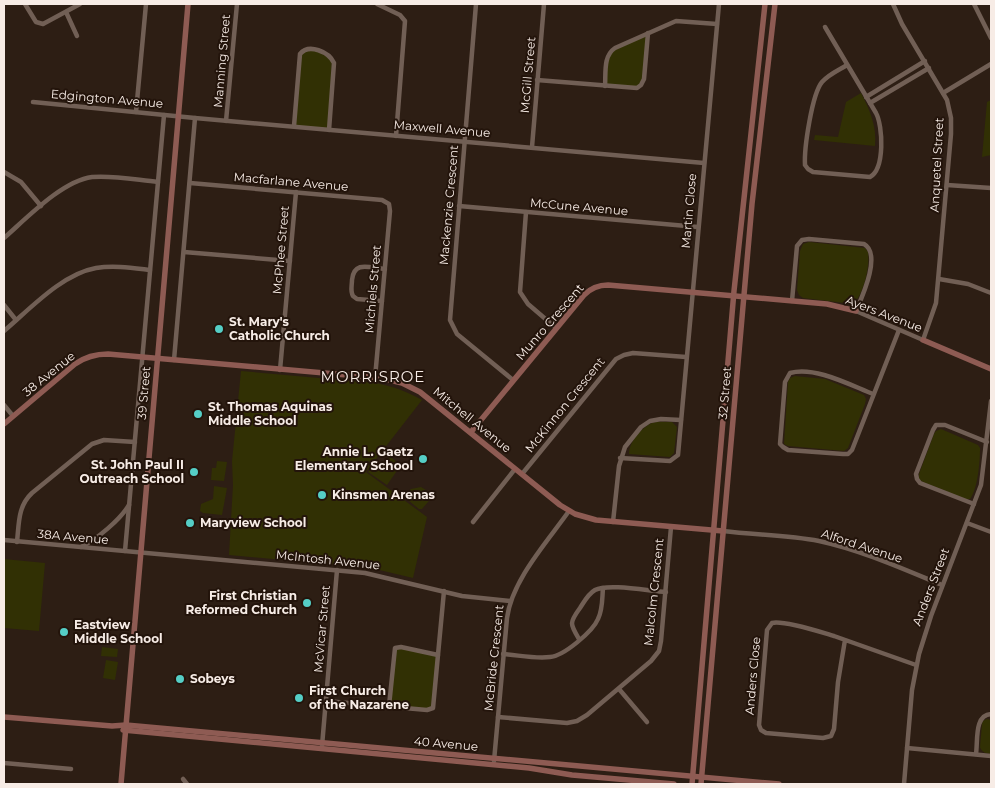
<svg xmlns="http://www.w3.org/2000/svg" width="995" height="788" viewBox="0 0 995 788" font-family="Montserrat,sans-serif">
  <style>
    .green { fill: #313004 }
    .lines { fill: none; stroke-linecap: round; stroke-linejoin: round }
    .street { stroke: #715f55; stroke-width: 4.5 }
    .secondary { stroke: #8e5b53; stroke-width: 5.5 }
    .poi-dot { fill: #55cec6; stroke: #23140b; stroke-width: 2 }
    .labels { text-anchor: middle; stroke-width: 4; stroke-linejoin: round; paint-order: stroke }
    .street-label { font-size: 12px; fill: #f7ece6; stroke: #23140b }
    .poi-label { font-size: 12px; font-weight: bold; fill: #f7ece6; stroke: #23140b; text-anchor: start }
    .quarter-label { font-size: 15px; letter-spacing: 1px; fill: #f7ece6; stroke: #23140b }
  </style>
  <rect width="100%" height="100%" fill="#2d1e14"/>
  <g class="green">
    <polygon points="648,33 644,79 637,88 605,86 609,53"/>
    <polygon points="310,48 332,59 329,130 294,126 299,57"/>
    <path d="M 861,93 C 870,110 877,127 875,146 L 814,140 L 815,135 L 838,137 L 846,102 Z"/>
    <polygon points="991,100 991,155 982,157 987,102"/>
    <path d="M 809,242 L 865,248 L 868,252 C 870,266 864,294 853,304 L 803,298 L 799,295 L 797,290 L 800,251 L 803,244 Z"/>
    <path d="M 241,371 L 375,383 C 392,386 406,391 422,400 L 366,472 L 427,517 L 413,578 L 371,568 L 229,555 L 233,485 L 232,461 Z"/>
    <polygon points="795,376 825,379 864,395 866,399 865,404 848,448 844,451 788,446 784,444 788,382 790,378"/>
    <path d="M 672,422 L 677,427 L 674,453 L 670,457 L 629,454 C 629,442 641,428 652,423 C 657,421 666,422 672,422 Z"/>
    <path d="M 941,429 L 978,445 L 980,448 C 980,461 978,488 970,499 L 966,499 L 923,482 L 919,479 L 919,474 L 934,434 L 936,431 Z"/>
    <polygon points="389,456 401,465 387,485 368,472 373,465 383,465"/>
    <polygon points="217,461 227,462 224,481 211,480 212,468 216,468"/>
    <polygon points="214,486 227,488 222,515 203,513 200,511 201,504 213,499"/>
    <polygon points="421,487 434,495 422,509 419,509 403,496 411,489"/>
    <polygon points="4,559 45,563 39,631 4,628"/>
    <polygon points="102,647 118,649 117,657 101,656"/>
    <polygon points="395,648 438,655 431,709 389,706"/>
    <polygon points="106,660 118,662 115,680 103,678"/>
    <path d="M 987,719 L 991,720 L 991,754 C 986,753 982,753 980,747 L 982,724 L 983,721 Z"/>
  </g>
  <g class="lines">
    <g class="street">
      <polyline points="25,4 36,22 43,24 80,4"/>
      <polyline points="377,4 400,15 405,21 396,136"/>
      <polyline points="476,4 450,320 457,334 513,380"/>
      <polyline points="974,4 991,38"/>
      <polyline points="66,12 77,36"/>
      <path d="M 825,27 L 876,113 C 883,126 885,169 870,177 L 813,172 L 808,169 L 805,165 C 804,148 812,94 822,82 C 829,74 839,70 847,65"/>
      <polyline points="537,80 637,88 641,85 644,79 648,33"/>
      <path d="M 605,86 C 606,73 603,56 615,48 L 676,21 L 717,24"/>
      <polyline points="943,93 991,64"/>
      <polyline points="866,97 925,61"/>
      <polyline points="33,102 195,118 704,163"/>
      <polyline points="870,103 929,68"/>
      <polyline points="136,112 146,4"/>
      <polyline points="226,121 237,4"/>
      <path d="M 294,126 L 300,54 C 309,43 329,52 334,63 L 329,130"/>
      <polyline points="532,147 544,4"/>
      <polyline points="4,172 21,182 41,206"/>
      <polyline points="190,183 382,200 389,204 390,211 375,378"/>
      <polyline points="947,185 991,188"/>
      <polyline points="459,206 698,227"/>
      <polyline points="526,212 520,292 528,304 556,328"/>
      <path d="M 4,238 C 27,218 62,181 92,177 C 113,175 137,180 158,182"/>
      <polyline points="184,252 290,261"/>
      <polyline points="939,279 968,284 991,293"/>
      <path d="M 382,301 L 357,299 L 353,296 C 350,291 352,286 352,280 C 354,260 370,268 385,269"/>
      <path d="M 792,301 L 797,246 L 802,240 L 809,239 L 864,244 C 882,254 862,297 856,311 L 923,340 L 936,303 L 951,134 L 951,118 L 947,100 L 902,24 L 893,4"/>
      <polyline points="4,305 16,320"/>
      <path d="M 4,331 C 30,309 62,274 96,268 C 114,265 133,268 150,270"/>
      <polyline points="174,360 195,118"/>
      <polyline points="280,370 296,192"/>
      <path d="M 873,394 C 850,385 815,366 790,373 L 785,382 L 780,444 L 783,447 L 788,450 L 843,454 L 848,454 L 852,450 L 899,330"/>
      <polyline points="4,405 13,416"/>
      <polyline points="620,458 670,461 678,455 719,4"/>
      <polyline points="522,474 616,359 624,355 633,353 686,357"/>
      <polyline points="974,504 920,483 917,479 916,474 933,430 936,425 945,425 987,442"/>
      <polyline points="473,522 515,469"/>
      <polyline points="613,522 619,466 625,447 641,427 650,421 661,419 681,420"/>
      <polyline points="967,523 991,532"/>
      <path d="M 723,531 C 755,535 788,535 819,541 C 861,550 903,569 942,585"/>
      <polyline points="4,540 365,573 462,596 510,601"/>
      <path d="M 17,542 C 19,523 18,506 32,493 L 92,444 L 104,440 L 135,442"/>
      <path d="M 81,547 C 97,539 120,520 129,505"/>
      <polyline points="125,551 164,115"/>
      <path d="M 579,639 C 570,624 569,623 580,608 C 584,602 588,594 595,590 C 608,583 649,591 666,592"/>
      <path d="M 845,640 L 838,682 L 834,729 L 831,736 L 823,738 L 766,733 L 761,730 L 759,725 L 767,630 L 772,623 C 784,620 820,632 834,636 L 916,665"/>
      <path d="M 503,654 C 518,655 535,659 550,657 C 564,656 593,631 598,619 C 603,609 602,598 603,588"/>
      <polyline points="619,689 647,722"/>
      <polyline points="326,701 427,710 433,708 444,591"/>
      <polyline points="389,706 395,648 401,647 438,655"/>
      <polyline points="498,717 567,723 577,721 587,715 651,661 659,651 661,641 671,527"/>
      <polyline points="322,746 337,570"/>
      <polyline points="907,748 991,756"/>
      <path d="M 976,754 C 978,741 974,715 991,714"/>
      <path d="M 494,761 L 507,618 C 512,580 547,542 569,511"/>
      <polyline points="4,763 71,769"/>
      <polyline points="183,779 187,784"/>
      <polyline points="904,784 912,690 919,654 931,616 981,485 991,401"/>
    </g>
    <g class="secondary">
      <polyline points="923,340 991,369"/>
      <path d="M 4,424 L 75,364 C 85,357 95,354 108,354 L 381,378 L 402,383 L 420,392 L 560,505 L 575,514 L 596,520 L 723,531"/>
      <path d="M 471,432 L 584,295 C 591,288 598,285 608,285 L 827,304 L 856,311"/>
      <polyline points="4,717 112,726 126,725 779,784"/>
      <polyline points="123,730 529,768 572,775 674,784"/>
      <polyline points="121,784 188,4"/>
      <polyline points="692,784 734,291 765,4"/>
      <polyline points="701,784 752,204 775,4"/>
    </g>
  </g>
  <g class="poi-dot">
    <circle cx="219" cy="329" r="5"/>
    <circle cx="198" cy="414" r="5"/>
    <circle cx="423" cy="459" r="5"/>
    <circle cx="194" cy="472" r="5"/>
    <circle cx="322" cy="495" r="5"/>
    <circle cx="190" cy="523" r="5"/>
    <circle cx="307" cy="603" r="5"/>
    <circle cx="64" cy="632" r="5"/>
    <circle cx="180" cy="679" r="5"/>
    <circle cx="299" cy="698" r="5"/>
  </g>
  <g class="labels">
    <g class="street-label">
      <text transform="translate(222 61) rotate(-85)" y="4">Manning Street</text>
      <text transform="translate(528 75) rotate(-85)" y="4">McGill Street</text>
      <text transform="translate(107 99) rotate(5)" y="4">Edgington Avenue</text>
      <text transform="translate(442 129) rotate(5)" y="4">Maxwell Avenue</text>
      <text transform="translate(937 165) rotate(-87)" y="4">Anquetel Street</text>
      <text transform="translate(291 182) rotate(5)" y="4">Macfarlane Avenue</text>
      <text transform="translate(449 205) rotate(-85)" y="4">Mackenzie Crescent</text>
      <text transform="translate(579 207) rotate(5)" y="4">McCune Avenue</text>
      <text transform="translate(689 211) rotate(-85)" y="4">Martin Close</text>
      <text transform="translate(281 250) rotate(-85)" y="4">McPhee Street</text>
      <text transform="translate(373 289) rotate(-85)" y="4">Michiels Street</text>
      <text transform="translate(884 314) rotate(21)" y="4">Ayers Avenue</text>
      <text transform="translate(550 322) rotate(-49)" y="4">Munro Crescent</text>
      <text transform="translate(49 374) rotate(-39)" y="4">38 Avenue</text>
      <text transform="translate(144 393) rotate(-85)" y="4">39 Street</text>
      <text transform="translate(725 393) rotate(-85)" y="4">32 Street</text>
      <text transform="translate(565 405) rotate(-51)" y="4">McKinnon Crescent</text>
      <text transform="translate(472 420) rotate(39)" y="4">Mitchell Avenue</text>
      <text transform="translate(73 537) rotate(5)" y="4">38A Avenue</text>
      <text transform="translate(862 546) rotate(18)" y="4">Alford Avenue</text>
      <text transform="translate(328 560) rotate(6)" y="4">McIntosh Avenue</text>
      <text transform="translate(931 587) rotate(-69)" y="4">Anders Street</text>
      <text transform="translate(654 592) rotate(-84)" y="4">Malcolm Crescent</text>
      <text transform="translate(322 629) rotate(-85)" y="4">McVicar Street</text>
      <text transform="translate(494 658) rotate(-84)" y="4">McBride Crescent</text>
      <text transform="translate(753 676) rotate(-85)" y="4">Anders Close</text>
      <text transform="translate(446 744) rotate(5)" y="4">40 Avenue</text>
    </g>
    <g class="poi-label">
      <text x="229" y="326">St. Mary's<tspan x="229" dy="14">Catholic Church</tspan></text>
      <text x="208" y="411">St. Thomas Aquinas<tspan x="208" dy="14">Middle School</tspan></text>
      <text x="413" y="456" text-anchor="end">Annie L. Gaetz<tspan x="413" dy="14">Elementary School</tspan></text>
      <text x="184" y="469" text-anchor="end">St. John Paul II<tspan x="184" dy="14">Outreach School</tspan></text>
      <text x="332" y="499">Kinsmen Arenas</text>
      <text x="200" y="527">Maryview School</text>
      <text x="297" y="600" text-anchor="end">First Christian<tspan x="297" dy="14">Reformed Church</tspan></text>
      <text x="74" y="629">Eastview<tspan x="74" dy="14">Middle School</tspan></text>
      <text x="190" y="683">Sobeys</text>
      <text x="309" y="695">First Church<tspan x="309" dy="14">of the Nazarene</tspan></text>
    </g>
    <g class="quarter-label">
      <text x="373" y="382">MORRISROE</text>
    </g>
  </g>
  <rect width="995" height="788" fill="none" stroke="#f7ece6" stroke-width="10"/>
</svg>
